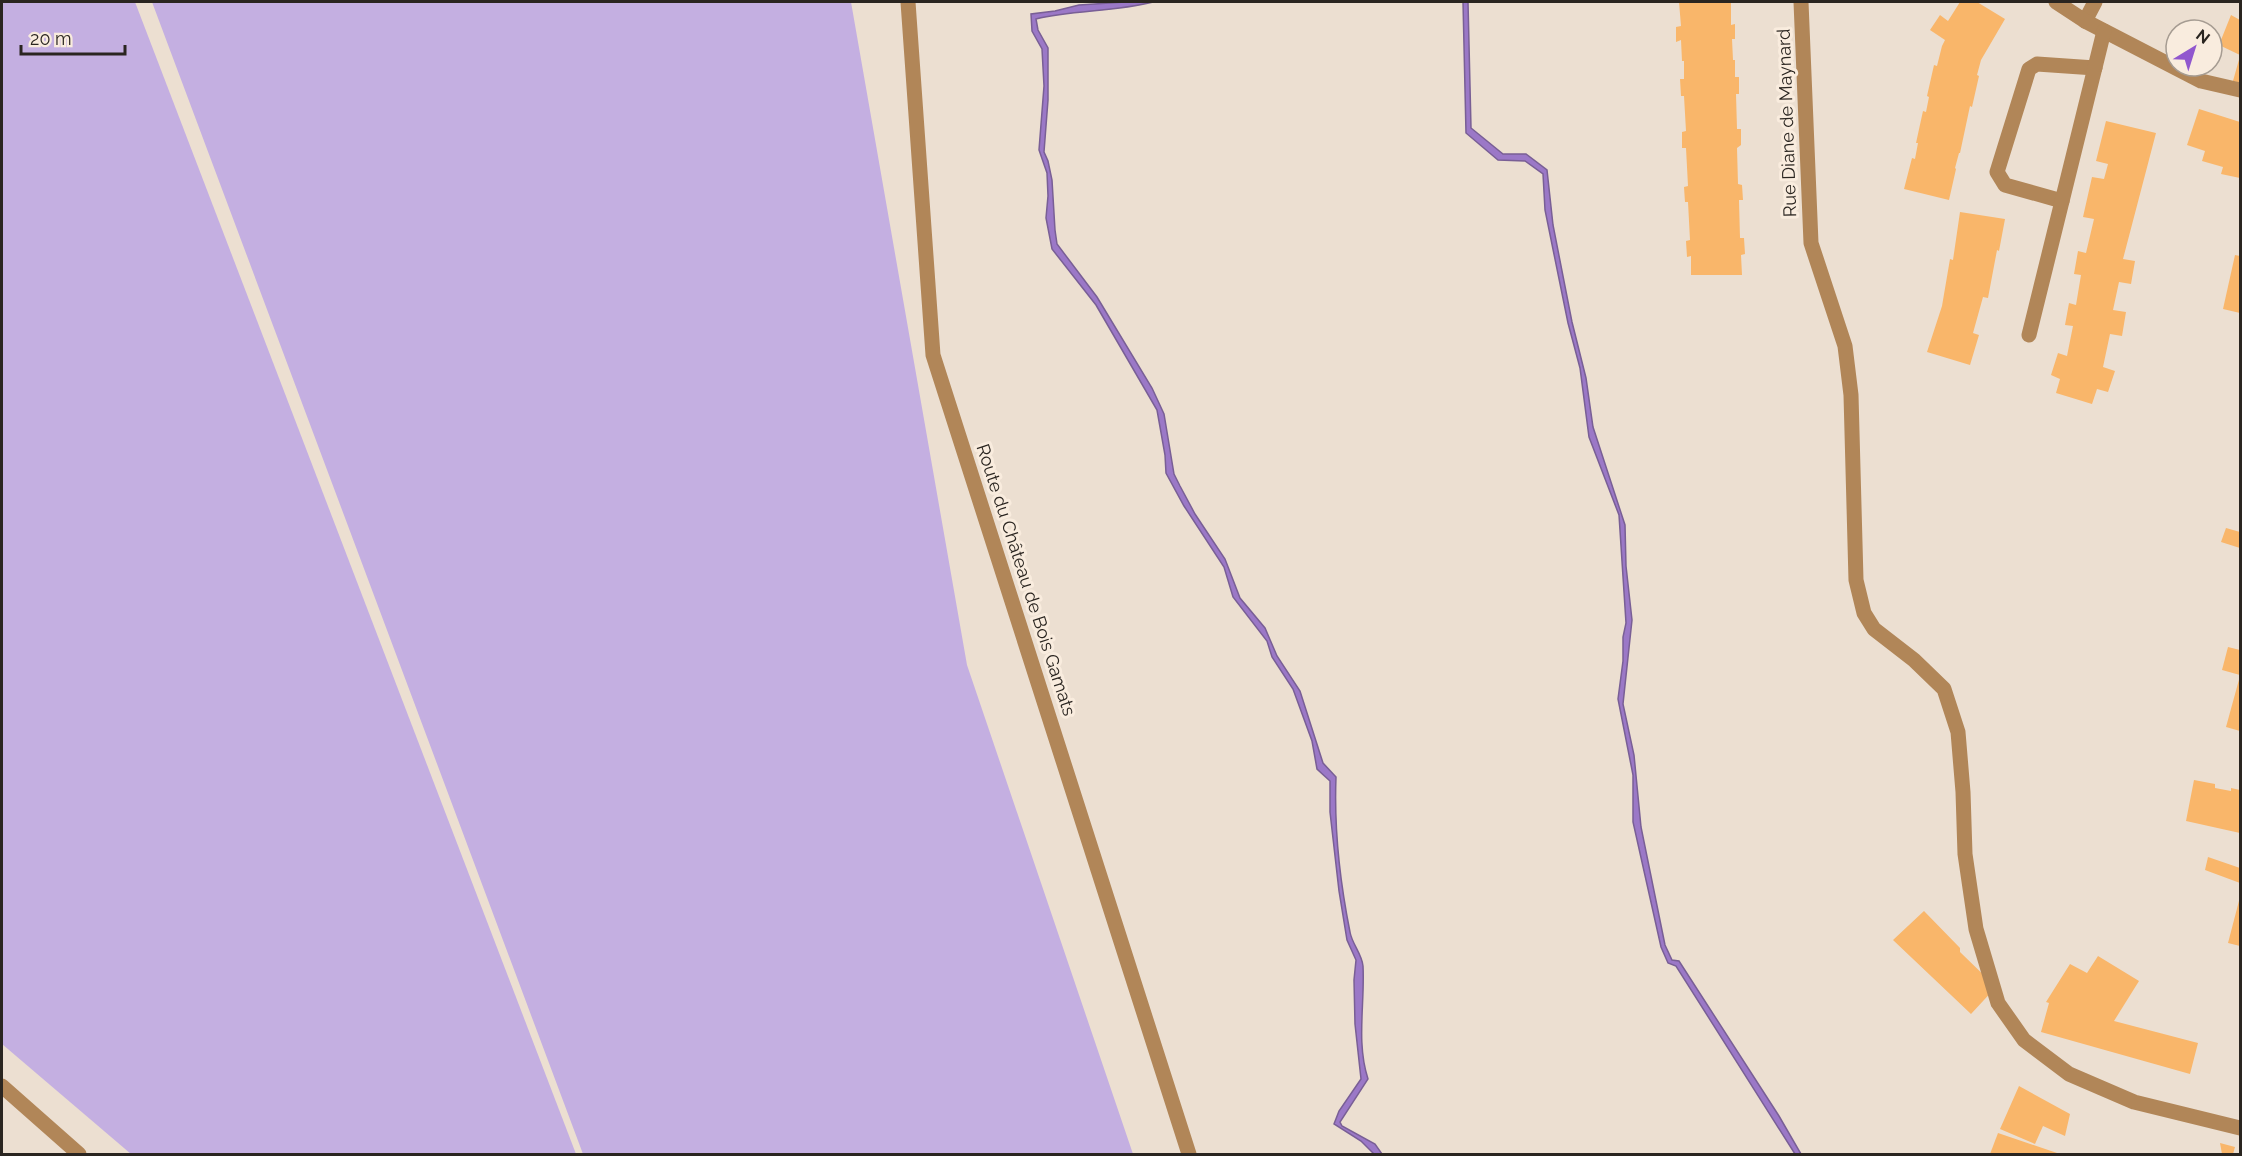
<svg xmlns="http://www.w3.org/2000/svg" width="2242" height="1156" viewBox="0 0 2242 1156" font-family="Raleway,sans-serif">
  <style>
    .green { fill: #c4afe1 }
    .water { fill: #9b78c7; stroke: #795f95; stroke-width: 1.5 }
    .building { fill: #f9b66a }
    .lines { fill: none; stroke-linecap: round; stroke-linejoin: round }
    .lane { stroke: #b18658; stroke-width: 15 }
    .street { stroke: #b18658; stroke-width: 15 }
    .labels { text-anchor: middle; stroke-width: 6; stroke-linejoin: round; paint-order: stroke }
    .street-label { font-size: 18px; fill: #2a2520; stroke: #f9ecde }
  </style>
  <rect width="100%" height="100%" fill="#ecdfd1"/>
  <g class="green">
    <polygon points="2,2 135,2 576,1154 131,1154 2,1044"/>
    <polygon points="152,2 851,2 967,665 1133,1154 583,1154"/>
  </g>
  <g class="water">
    <path d="M 1125,2 L 1153,2 C 1114,12 1074,10 1036,19 L 1038,30 L 1048,48 L 1048,100 L 1044,152 L 1048,161 L 1052,180 L 1055,230 L 1057,244 L 1097,297 L 1152,388 L 1164,414 L 1174,474 L 1180,486 L 1195,514 L 1225,559 L 1240,598 L 1265,628 L 1277,656 L 1300,691 L 1323,763 L 1336,777 C 1334,828 1340,882 1350,932 C 1352,944 1362,954 1363,966 C 1365,1004 1356,1042 1368,1079 L 1340,1122 L 1342,1126 L 1375,1144 L 1382,1154 L 1374,1154 L 1361,1141 L 1334,1124 L 1339,1111 L 1361,1079 L 1355,1024 L 1354,980 L 1356,960 L 1347,940 L 1339,891 L 1330,812 L 1330,781 L 1317,769 L 1312,741 L 1293,689 L 1272,657 L 1267,641 L 1233,597 L 1224,567 L 1184,506 L 1166,473 L 1165,455 L 1157,410 L 1096,305 L 1052,249 L 1046,218 L 1048,196 L 1047,173 L 1039,150 L 1044,86 L 1042,49 L 1032,31 L 1031,14 L 1055,11 L 1079,5 Z"/>
    <polygon points="1463,2 1468,2 1471,128 1503,154 1526,154 1547,170 1553,225 1572,322 1586,378 1593,427 1625,525 1626,566 1632,620 1623,704 1634,755 1641,827 1665,945 1672,960 1679,961 1779,1116 1801,1154 1795,1154 1676,966 1668,963 1661,947 1633,822 1633,775 1618,699 1623,661 1623,637 1626,623 1619,515 1589,437 1580,368 1568,323 1545,210 1543,174 1525,161 1498,160 1466,133"/>
  </g>
  <g class="building">
    <polygon points="1679,2 1731,2 1731,25 1735,24 1735,39 1732,39 1733,60 1735,60 1735,77 1739,77 1739,94 1736,94 1737,129 1741,129 1741,145 1737,148 1738,184 1742,185 1743,200 1739,200 1740,238 1744,238 1745,254 1741,255 1742,275 1691,275 1691,256 1687,257 1686,241 1690,240 1688,202 1685,202 1684,187 1688,186 1686,148 1682,148 1682,132 1686,131 1684,96 1681,96 1680,79 1684,79 1684,61 1682,61 1681,40 1676,42 1676,27 1681,26"/>
    <polygon points="1960,2 1977,2 2005,19 1981,60 1977,75 1979,76 1972,107 1970,106 1960,153 1959,153 1955,168 1956,169 1949,200 1904,189 1912,158 1915,159 1918,143 1916,143 1923,111 1926,112 1929,97 1927,96 1934,65 1937,66 1942,46 1945,40 1930,30 1940,15 1948,21"/>
    <polygon points="2231,15 2240,20 2240,55 2219,45"/>
    <polygon points="2240,56 2240,83 2233,81"/>
    <polygon points="2199,109 2240,122 2240,178 2221,174 2223,167 2202,161 2205,151 2187,145"/>
    <polygon points="2106,121 2156,133 2123,259 2135,261 2131,284 2119,282 2113,310 2126,312 2122,336 2110,334 2103,367 2115,371 2108,392 2097,389 2092,404 2056,393 2060,379 2051,375 2058,353 2067,356 2073,326 2065,325 2069,303 2076,305 2081,275 2074,274 2078,251 2086,253 2094,219 2083,217 2092,177 2104,179 2108,164 2096,161"/>
    <polygon points="1960,212 2005,219 1999,251 1997,250 1988,298 1983,297 1973,333 1979,335 1970,365 1927,352 1942,306 1950,259 1953,260"/>
    <polygon points="2235,255 2240,256 2240,313 2223,309"/>
    <polygon points="2226,528 2240,532 2240,548 2221,542"/>
    <polygon points="2228,647 2240,650 2240,675 2222,670"/>
    <polygon points="2240,676 2240,731 2226,727"/>
    <polygon points="2194,780 2215,784 2215,788 2231,791 2231,788 2240,790 2240,833 2186,821"/>
    <polygon points="2208,857 2240,868 2240,883 2205,870"/>
    <polygon points="2240,897 2240,946 2228,943"/>
    <polygon points="1924,911 1960,948 1960,952 1996,987 1971,1014 1893,940"/>
    <polygon points="2098,956 2139,981 2114,1021 2198,1043 2190,1074 2041,1032 2049,1003 2046,1002 2070,964 2087,973"/>
    <polygon points="2019,1086 2070,1114 2065,1136 2043,1126 2035,1144 2000,1129"/>
    <polygon points="1998,1133 2060,1154 1990,1154"/>
    <polygon points="2220,1143 2235,1147 2233,1154 2222,1154"/>
  </g>
  <g class="lines">
    <polyline class="lane" points="2085,21 2095,2"/>
    <g class="street">
      <polyline points="908,2 933,355 1189,1154"/>
      <polyline points="1801,2 1811,243 1845,346 1851,395 1856,580 1864,613 1874,629 1914,660 1944,689 1958,732 1963,792 1965,854 1976,929 1998,1003 2024,1040 2069,1074 2134,1102 2240,1128"/>
      <polyline points="2056,2 2085,21 2201,81 2240,90"/>
      <polyline points="2062,201 2005,185 1997,172 2029,69 2037,64 2095,68"/>
      <polyline points="2029,335 2104,31"/>
      <polyline points="2,1086 79,1154"/>
    </g>
  </g>
  <g class="labels">
    <g class="street-label">
      <text transform="translate(1787 123) rotate(-92)" y="6">Rue Diane de Maynard</text>
      <text transform="translate(1026 580) rotate(72)" y="6">Route du Château de Bois Gamats</text>
    </g>
  </g>
  <rect width="2242" height="1156" fill="none" stroke="#2a2520" stroke-width="6"/>
  <g transform="translate(2194 48) rotate(38)"><circle r="28" fill="#f9ecde" stroke="#a69c92" stroke-width="1.5"/>
  <path d="M0-4.5L10 22L0 15L-10 22Z" fill="#9157ce"/>
  <text y="-9" font-size="16" font-weight="bold" text-anchor="middle" fill="#2a2520">N</text>
  </g>
  <path d="M21 45v9h104v-9" fill="none" stroke="#2a2520" stroke-width="3"/>
  <text x="30" y="45" font-size="18" fill="#2a2520" stroke="#f9ecde" stroke-width="4.5" paint-order="stroke">20 m</text>
</svg>
